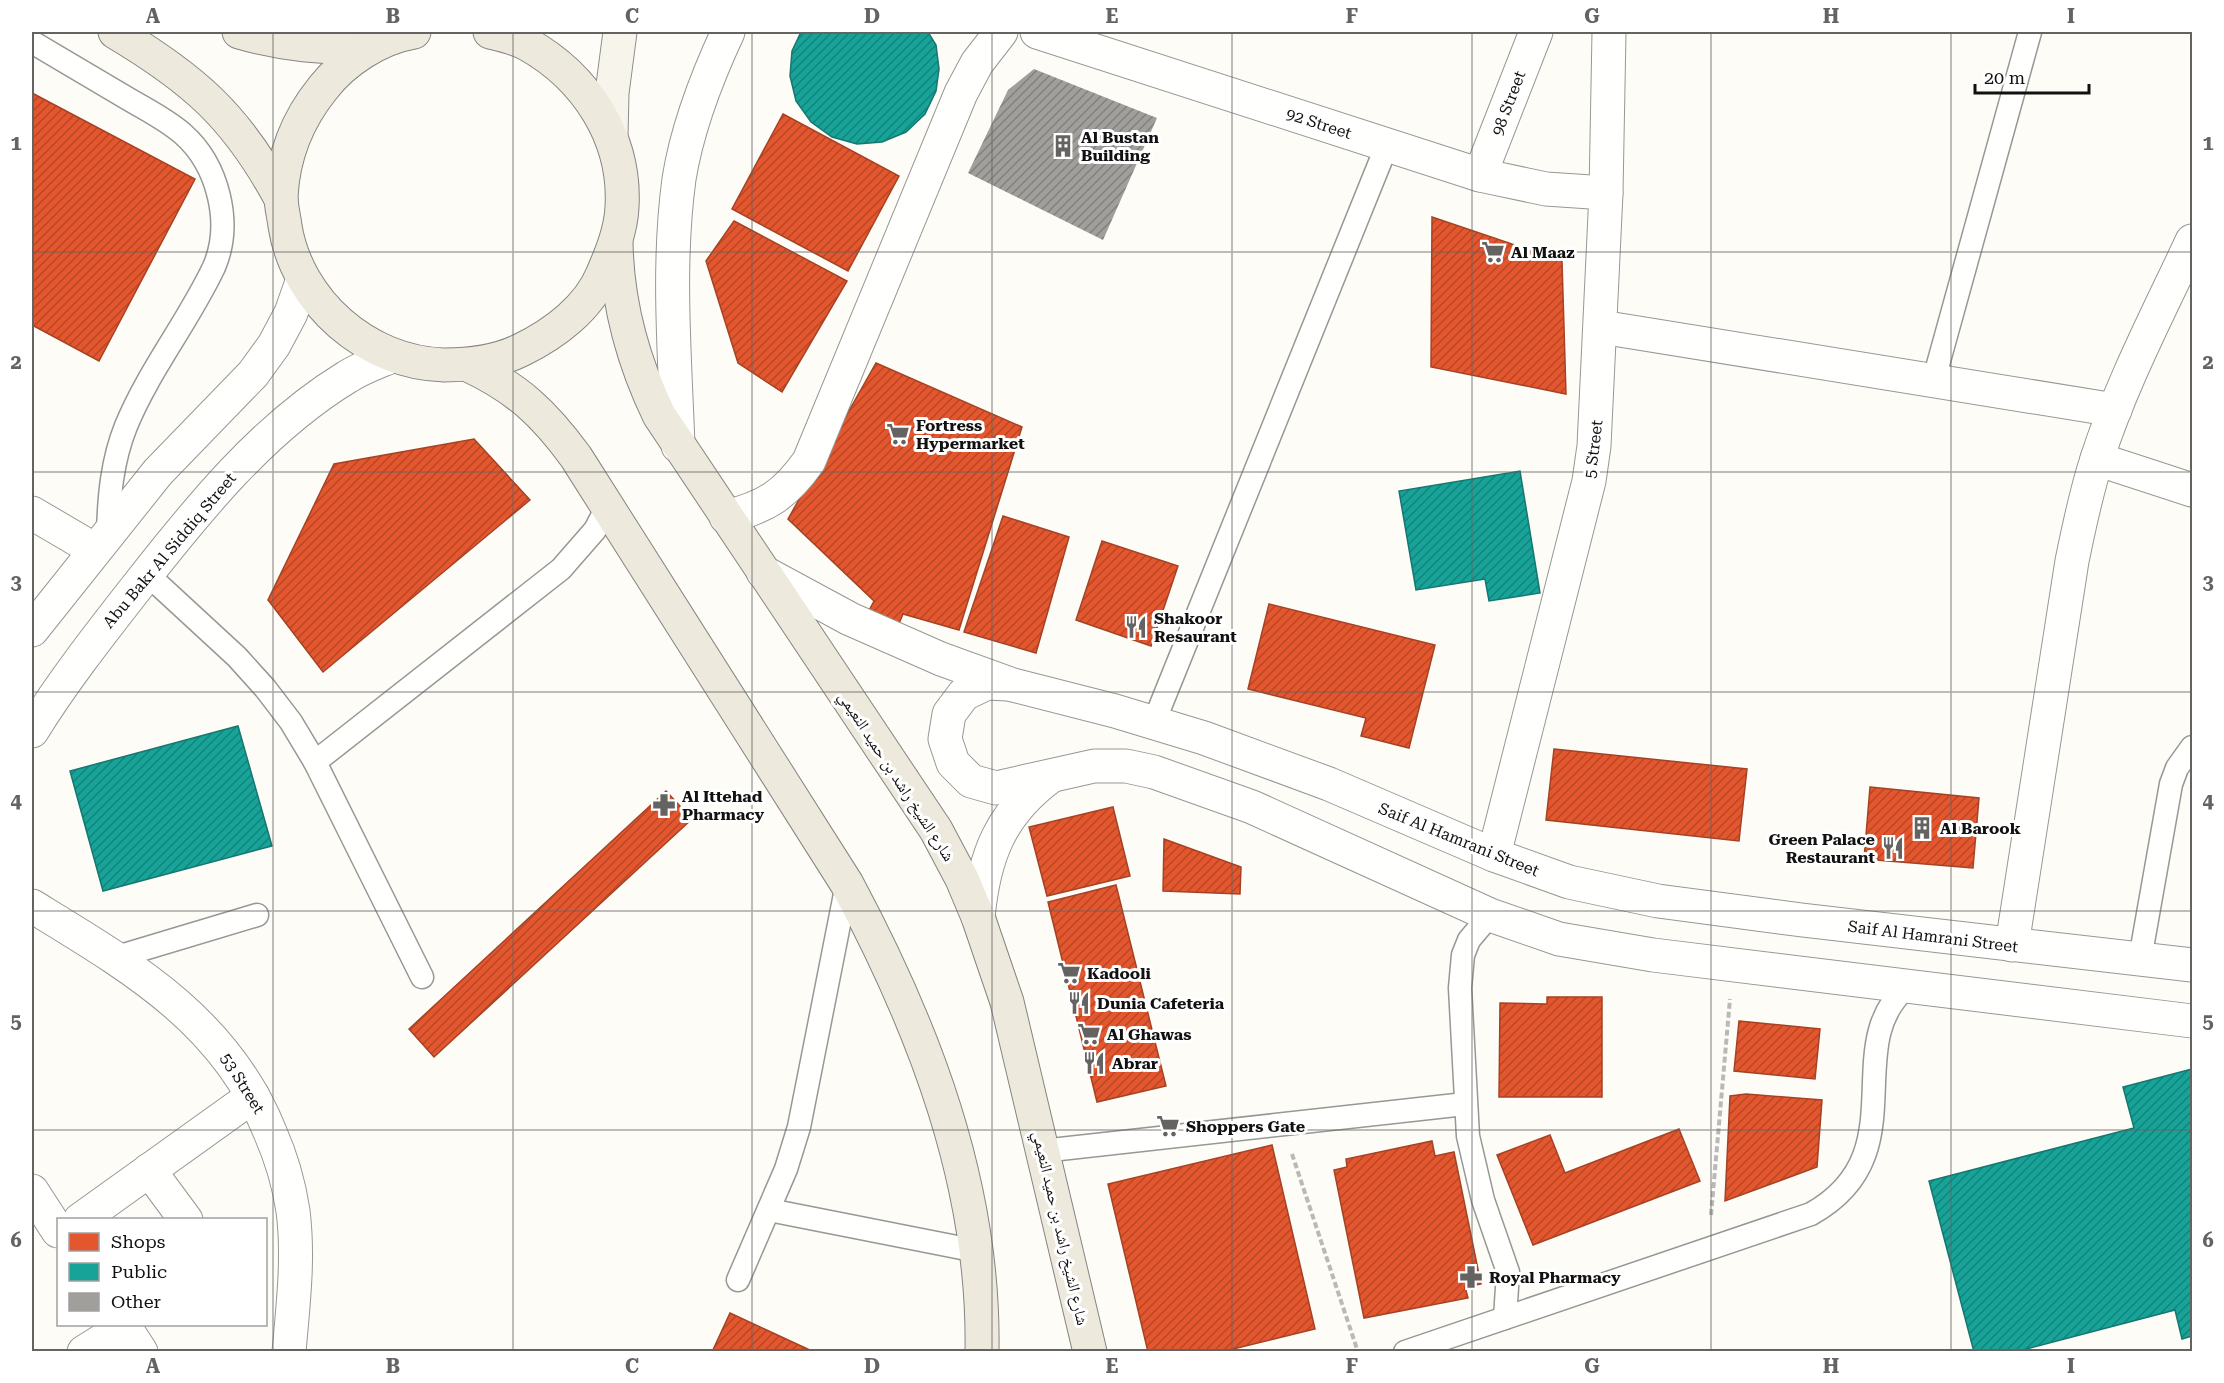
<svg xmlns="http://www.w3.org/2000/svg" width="2224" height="1383" viewBox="0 0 2224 1383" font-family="'Roboto Serif','Noto Naskh Arabic',serif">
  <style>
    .shops { fill: url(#shops-hatch); stroke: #a54225; stroke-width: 1.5 }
    .public { fill: url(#public-hatch); stroke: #157770; stroke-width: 1.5 }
    .building { fill: url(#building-hatch) }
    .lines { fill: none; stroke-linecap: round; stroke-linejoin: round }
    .service-casing { stroke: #979795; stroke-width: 25 }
    .minor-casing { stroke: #979795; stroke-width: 35 }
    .tertiary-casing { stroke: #979795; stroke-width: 35 }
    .secondary-casing { stroke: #8e8d8b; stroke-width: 35 }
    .primary-casing { stroke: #858482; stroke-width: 35 }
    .path { stroke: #b9b9b8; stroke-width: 4; stroke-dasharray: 6 3; stroke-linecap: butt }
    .service { stroke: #fffffe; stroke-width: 22 }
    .minor { stroke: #fffffe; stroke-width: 33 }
    .tertiary { stroke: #fffffe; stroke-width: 33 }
    .secondary { stroke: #f6f4eb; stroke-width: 33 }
    .primary { stroke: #ede9dc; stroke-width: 33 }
    .grid { fill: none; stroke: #646362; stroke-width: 1.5; stroke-opacity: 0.55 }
    .labels { text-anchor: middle; stroke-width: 6; stroke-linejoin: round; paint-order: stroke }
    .street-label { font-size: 16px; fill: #111; stroke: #fff }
    .poi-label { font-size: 16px; font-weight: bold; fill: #111; stroke: #fff; text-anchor: start }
    .neatline { fill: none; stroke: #646362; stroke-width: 2 }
    .grid-label { font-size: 20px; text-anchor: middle; font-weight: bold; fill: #646362 }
  </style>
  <defs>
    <pattern id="shops-hatch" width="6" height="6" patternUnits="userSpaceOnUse" patternTransform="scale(1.5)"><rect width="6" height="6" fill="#e4572e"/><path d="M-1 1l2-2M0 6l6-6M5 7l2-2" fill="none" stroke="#b74726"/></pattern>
    <pattern id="public-hatch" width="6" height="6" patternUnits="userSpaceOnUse" patternTransform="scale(1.5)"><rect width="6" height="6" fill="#17a398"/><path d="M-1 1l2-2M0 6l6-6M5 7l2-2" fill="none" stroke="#13837b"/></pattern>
    <pattern id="building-hatch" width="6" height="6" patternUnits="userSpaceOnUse" patternTransform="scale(1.5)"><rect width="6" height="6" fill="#a19f9c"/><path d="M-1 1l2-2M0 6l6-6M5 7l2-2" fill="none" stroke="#82807e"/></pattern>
  </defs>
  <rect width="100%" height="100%" fill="#fdfcf7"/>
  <g class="shops">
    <polygon points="32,93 195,179 99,361 32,325"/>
    <polygon points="783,114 899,176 848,271 732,209"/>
    <polygon points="1432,217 1562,261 1566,394 1431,367"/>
    <polygon points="734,221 847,281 782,392 738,363 706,261"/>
    <polygon points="876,363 1022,427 959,630 903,614 895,633 865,618 874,601 788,519"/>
    <polygon points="474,439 530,500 323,672 268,600 334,464"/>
    <polygon points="1003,516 1069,537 1036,653 964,632"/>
    <polygon points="1102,541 1178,566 1151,646 1076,620"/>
    <polygon points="1269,604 1435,645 1409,748 1361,736 1366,718 1248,689"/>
    <polygon points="1554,749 1747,769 1739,841 1546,820"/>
    <polygon points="1870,787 1979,798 1973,868 1864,859"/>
    <polygon points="666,791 692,819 434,1057 409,1029"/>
    <polygon points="1113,807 1130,876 1047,896 1029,827"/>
    <polygon points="1164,839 1241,867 1240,894 1163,891"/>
    <polygon points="1116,885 1166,1086 1097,1102 1048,902"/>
    <polygon points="1547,997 1602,997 1602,1097 1499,1097 1500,1003 1547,1004"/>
    <polygon points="1739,1021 1820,1029 1815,1079 1734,1071"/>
    <polygon points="1746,1094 1822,1100 1817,1167 1725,1201 1730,1096"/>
    <polygon points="1679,1129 1700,1181 1533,1245 1497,1155 1550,1135 1565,1173"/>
    <polygon points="1432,1141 1435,1156 1454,1152 1481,1284 1465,1287 1468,1298 1364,1318 1334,1170 1347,1167 1346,1159"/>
    <polygon points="1272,1145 1315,1329 1221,1352 1148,1352 1108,1184"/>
    <polygon points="730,1313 814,1352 712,1352"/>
  </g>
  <g class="public">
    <polygon points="801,32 928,32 936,45 939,69 936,91 925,114 906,132 882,142 857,144 832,137 811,122 796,101 790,76 792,51"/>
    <polygon points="1520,471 1540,593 1489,601 1485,579 1416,590 1399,491"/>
    <polygon points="238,726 272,846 103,891 70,771"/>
    <polygon points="2192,1069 2192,1336 2182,1339 2175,1310 2015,1352 1974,1352 1929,1181 2134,1128 2123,1087"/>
  </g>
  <polygon class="building" points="1034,69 1157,118 1103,240 968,173 1008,90"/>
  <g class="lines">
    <g class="service-casing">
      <g id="service">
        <path d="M 32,42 C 63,60 94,79 125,97 C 145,109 166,119 183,134 C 218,165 233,223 214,267 C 188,322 149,370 126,426 C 112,461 109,496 108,533"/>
        <polyline points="1934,379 2030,32"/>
        <polyline points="147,574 237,657 265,688 291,722 315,762 422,977"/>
        <polyline points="1154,722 1387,145"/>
        <polyline points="315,762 561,569 595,530 607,507"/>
        <polyline points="1490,915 1469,940 1463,955 1460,988 1468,1136 1483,1200 1508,1272 1505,1318"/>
        <polyline points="117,957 257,915"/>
        <polyline points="2140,959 2171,784 2177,768 2192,747"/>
        <polyline points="1042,1151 1465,1104"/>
        <polyline points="769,1210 977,1251"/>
        <polyline points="738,1280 786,1169 799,1127 847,884"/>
        <path d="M 1405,1352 L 1811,1214 C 1919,1154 1837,1045 1908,986"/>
      </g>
    </g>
    <g class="minor-casing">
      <g id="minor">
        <polyline points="1037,32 1480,175 1546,189 1606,193"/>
        <polyline points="1480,175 1536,32"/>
        <polyline points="1601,327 2115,410"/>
        <path d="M 678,446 C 675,358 667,267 679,179 C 687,129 707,77 728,32"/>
        <polyline points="2097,459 2192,490"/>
        <polyline points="32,513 95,550"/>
        <path d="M 726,517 C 766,507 785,495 809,461 L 961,93 L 977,63 L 1001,32"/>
        <polyline points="1494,855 1589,481 1594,446 1606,193 1609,32"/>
        <path d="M 32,906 C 130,966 225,1020 270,1132 C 281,1157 289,1184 293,1211 C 299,1258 293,1305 289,1352"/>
        <path d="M 2012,945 L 2072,561 C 2079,527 2086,492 2097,459 C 2121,384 2159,312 2192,241"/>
        <polyline points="149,1170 186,1220"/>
        <polyline points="32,1191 58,1231"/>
        <polyline points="80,1220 253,1096"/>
        <polyline points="123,1324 141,1352"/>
        <polyline points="84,1352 124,1327"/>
      </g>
    </g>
    <g class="tertiary-casing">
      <g id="tertiary">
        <polyline points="763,572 850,619 941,659 1013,685 1115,711 1204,738 1329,784 1494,855 1569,882 1658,901 1802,920 2192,965"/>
        <polyline points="32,630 158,472 253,374 274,345 291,313 303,279"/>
        <polyline points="1008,684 987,683 964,694 949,714 945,739 953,763 971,781 996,788 1094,766 1126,766 1154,772 1252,807 1490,915 1559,939 1653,955 2192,1021"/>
        <path d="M 32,731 C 63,681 100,634 136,588 C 197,510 262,429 347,377 C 361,368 378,362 392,356"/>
        <path d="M 978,917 C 984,856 1000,814 1050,777"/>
      </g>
    </g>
    <g class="secondary-casing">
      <polyline id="secondary" points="611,137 612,93 620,32"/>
    </g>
    <g class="primary-casing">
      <g id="primary">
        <path d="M 115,32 C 194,79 237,117 281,199"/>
        <path d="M 239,32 C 283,45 324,48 370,47"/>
        <path d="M 414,32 C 379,38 344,61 323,88 C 297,120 283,155 281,197 C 281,206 284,217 285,226 C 297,302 367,363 444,365 C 471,365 497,362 521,350 C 554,334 589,308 603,273 C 612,252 621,230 622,207 C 626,138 586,77 527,44 C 516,38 502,35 490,32"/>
        <path d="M 616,242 C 617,304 632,359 659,415 L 936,830 L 962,879 L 978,917 L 1007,1002 L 1090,1352"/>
        <path d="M 468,365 C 517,388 544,413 576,457 L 847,884 C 924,1028 985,1185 982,1352"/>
      </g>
    </g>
    <g class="path">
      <polyline points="1292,1154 1358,1352"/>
      <polyline points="1711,1215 1730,999"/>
    </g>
    <use href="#service" class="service"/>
    <use href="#minor" class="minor"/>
    <use href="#tertiary" class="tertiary"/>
    <use href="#secondary" class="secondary"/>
    <use href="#primary" class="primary"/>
  </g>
  <path class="grid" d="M 273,32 L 273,1352M 513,32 L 513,1352M 752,32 L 752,1352M 992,32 L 992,1352M 1232,32 L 1232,1352M 1472,32 L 1472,1352M 1711,32 L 1711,1352M 1951,32 L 1951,1352M 32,252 L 2192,252M 32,472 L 2192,472M 32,692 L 2192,692M 32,911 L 2192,911M 32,1130 L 2192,1130"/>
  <defs>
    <g id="building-bare" transform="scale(1.8)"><path d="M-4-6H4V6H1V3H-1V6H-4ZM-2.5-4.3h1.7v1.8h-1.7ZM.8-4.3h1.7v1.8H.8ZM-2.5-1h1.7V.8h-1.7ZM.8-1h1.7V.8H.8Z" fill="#646362" stroke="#fff" stroke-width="2.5" paint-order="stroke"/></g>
    <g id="supermarket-bare" transform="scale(1.8)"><path d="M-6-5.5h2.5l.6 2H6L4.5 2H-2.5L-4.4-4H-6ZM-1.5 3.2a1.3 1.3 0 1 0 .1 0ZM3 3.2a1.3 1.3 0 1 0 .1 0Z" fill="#646362" stroke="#fff" stroke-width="2.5" paint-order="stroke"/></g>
    <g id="restaurant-bare" transform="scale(1.8)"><path d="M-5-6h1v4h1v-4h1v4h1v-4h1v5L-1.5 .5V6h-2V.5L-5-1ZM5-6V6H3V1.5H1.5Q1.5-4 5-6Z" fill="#646362" stroke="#fff" stroke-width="2.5" paint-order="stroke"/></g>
    <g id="pharmacy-bare" transform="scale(1.8)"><path d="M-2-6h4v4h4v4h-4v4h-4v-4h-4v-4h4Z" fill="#646362" stroke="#fff" stroke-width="2.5" paint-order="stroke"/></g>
  </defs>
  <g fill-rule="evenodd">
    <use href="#building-bare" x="1063" y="146"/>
    <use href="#supermarket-bare" x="1493" y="252"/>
    <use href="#supermarket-bare" x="898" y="434"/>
    <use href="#restaurant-bare" x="1136" y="627"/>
    <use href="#pharmacy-bare" x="664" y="805"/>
    <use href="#building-bare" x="1922" y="828"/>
    <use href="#restaurant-bare" x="1893" y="848"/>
    <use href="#supermarket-bare" x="1069" y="973"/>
    <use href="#restaurant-bare" x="1079" y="1003"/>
    <use href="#supermarket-bare" x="1089" y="1034"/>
    <use href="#restaurant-bare" x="1094" y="1063"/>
    <use href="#supermarket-bare" x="1168" y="1126"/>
    <use href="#pharmacy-bare" x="1471" y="1277"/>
  </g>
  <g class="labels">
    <g class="street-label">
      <text transform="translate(1508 103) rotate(-69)" y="6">98 Street</text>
      <text transform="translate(1319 123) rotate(18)" y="6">92 Street</text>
      <text transform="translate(1593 449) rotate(-83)" y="6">5 Street</text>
      <text transform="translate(169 550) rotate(-50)" y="6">Abu Bakr Al Siddiq Street</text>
      <text transform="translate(897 776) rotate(57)" y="6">شارع الشيخ راشد بن حميد النعيمي</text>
      <text transform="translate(1459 839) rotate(22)" y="6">Saif Al Hamrani Street</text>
      <text transform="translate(1933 936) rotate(7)" y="6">Saif Al Hamrani Street</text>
      <text transform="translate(243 1083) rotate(58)" y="6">53 Street</text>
      <text transform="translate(1061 1228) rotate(77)" y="6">شارع الشيخ راشد بن حميد النعيمي</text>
    </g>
    <g class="poi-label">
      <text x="1081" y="143">Al Bustan<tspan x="1081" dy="18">Building</tspan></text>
      <text x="1511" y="258">Al Maaz</text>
      <text x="916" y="431">Fortress<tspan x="916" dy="18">Hypermarket</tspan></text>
      <text x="1154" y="624">Shakoor<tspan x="1154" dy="18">Resaurant</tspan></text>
      <text x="682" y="802">Al Ittehad<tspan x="682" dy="18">Pharmacy</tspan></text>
      <text x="1940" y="834">Al Barook</text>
      <text x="1875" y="845" text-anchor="end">Green Palace<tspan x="1875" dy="18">Restaurant</tspan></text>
      <text x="1087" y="979">Kadooli</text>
      <text x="1097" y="1009">Dunia Cafeteria</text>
      <text x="1107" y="1040">Al Ghawas</text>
      <text x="1112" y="1069">Abrar</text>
      <text x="1186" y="1132">Shoppers Gate</text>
      <text x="1489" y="1283">Royal Pharmacy</text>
    </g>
  </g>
  <rect width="2224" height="1383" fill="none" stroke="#ffffff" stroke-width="66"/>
  <rect x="57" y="1218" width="210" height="108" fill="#ffffff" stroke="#a0a0a0" stroke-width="1.5"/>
  <rect x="69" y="1233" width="30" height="18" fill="#e4572e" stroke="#a0a0a0" stroke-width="1.5"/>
  <text x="111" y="1248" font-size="18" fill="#111111">Shops</text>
  <rect x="69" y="1263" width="30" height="18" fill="#17a398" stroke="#a0a0a0" stroke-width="1.5"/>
  <text x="111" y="1278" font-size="18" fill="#111111">Public</text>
  <rect x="69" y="1293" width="30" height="18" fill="#a19f9c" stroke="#a0a0a0" stroke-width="1.5"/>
  <text x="111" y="1308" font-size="18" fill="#111111">Other</text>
  <path d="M1975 84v9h114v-9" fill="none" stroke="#111111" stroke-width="3"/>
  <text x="1984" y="84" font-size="18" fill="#111111" stroke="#ffffff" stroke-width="4.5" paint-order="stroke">20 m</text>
  <rect x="33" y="33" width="2158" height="1317" class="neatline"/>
  <g class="grid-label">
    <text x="153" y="23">A</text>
    <text x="393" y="23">B</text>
    <text x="632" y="23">C</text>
    <text x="872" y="23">D</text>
    <text x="1112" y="23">E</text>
    <text x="1352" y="23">F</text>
    <text x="1592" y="23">G</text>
    <text x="1831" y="23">H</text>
    <text x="2071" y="23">I</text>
    <text x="16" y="150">1</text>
    <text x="2208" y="150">1</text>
    <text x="16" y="369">2</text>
    <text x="2208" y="369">2</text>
    <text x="16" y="589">3</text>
    <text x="2208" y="589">3</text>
    <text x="16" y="808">4</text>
    <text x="2208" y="808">4</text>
    <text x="16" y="1028">5</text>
    <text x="2208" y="1028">5</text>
    <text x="16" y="1247">6</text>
    <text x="2208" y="1247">6</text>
    <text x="153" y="1373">A</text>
    <text x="393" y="1373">B</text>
    <text x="632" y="1373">C</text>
    <text x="872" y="1373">D</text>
    <text x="1112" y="1373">E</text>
    <text x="1352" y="1373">F</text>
    <text x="1592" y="1373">G</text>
    <text x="1831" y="1373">H</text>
    <text x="2071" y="1373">I</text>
  </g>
</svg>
